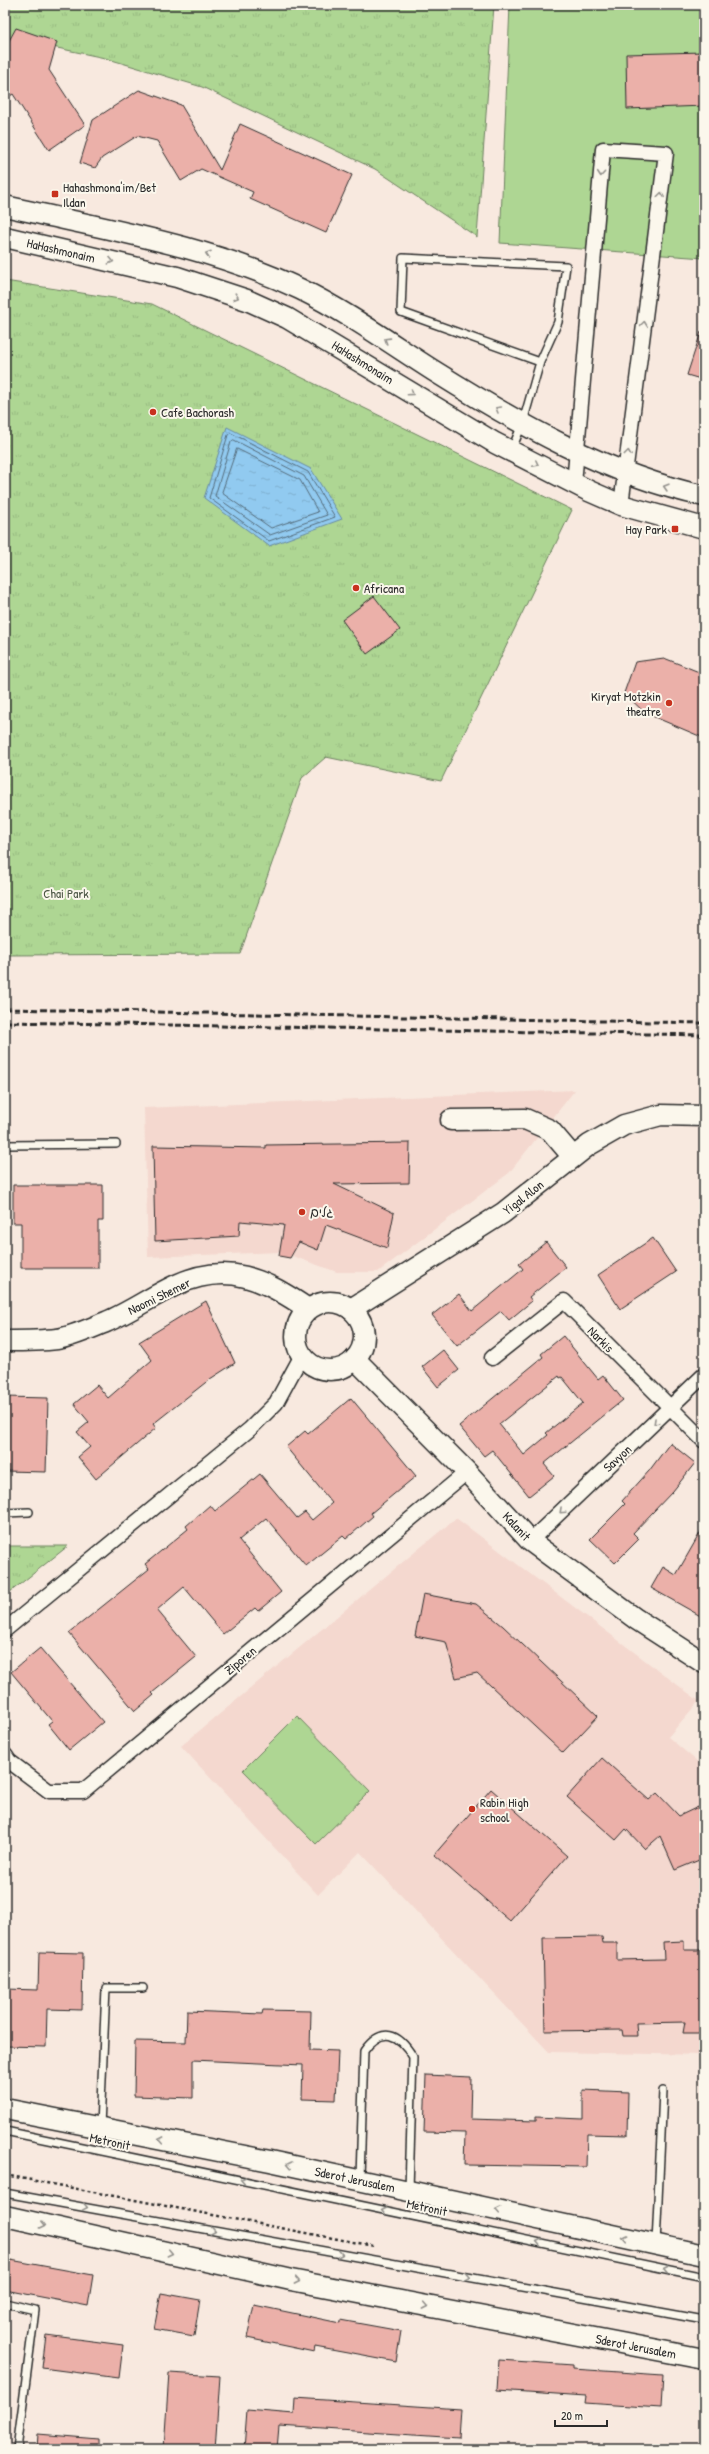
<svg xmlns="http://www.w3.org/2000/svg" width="709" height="2454" viewBox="0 0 709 2454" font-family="'Patrick Hand','Playpen Sans Hebrew',sans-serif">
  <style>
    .built { fill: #f4d8cf }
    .grass { fill: url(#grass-tufts); stroke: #6c805f }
    .pitch { fill: #aed693; stroke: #6c805f }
    .water { fill: url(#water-ripples); stroke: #688aa1 }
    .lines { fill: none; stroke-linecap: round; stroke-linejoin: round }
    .shore { stroke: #546b7a; stroke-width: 1 }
    .building { fill: #ebb0a9; stroke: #2b2b2b; fill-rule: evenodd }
    .lane-casing { stroke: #2b2b2b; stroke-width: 10 }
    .street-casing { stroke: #2b2b2b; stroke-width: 17 }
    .secondary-casing { stroke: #2b2b2b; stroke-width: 23 }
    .path { stroke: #2b2b2b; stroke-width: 2.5; stroke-dasharray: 3 3; stroke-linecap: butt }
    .lane { stroke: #fbf7ec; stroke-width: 7 }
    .street { stroke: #fbf7ec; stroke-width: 14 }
    .secondary { stroke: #fbf7ec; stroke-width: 20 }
    .rail { stroke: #2b2b2b; stroke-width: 3; stroke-dasharray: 6 3; stroke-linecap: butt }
    .oneway { stroke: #93918c }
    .poi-dot { fill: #c8321e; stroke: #fbf7ec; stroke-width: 1.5 }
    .labels { text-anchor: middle; stroke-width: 4; stroke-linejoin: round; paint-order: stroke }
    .poi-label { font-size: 13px; fill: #2b2b2b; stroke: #fbf7ec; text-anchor: start }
    .street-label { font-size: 13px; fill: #2b2b2b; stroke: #fbf7ec }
    .park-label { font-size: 13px; fill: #4c5645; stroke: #fbf7ec }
  </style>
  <defs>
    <pattern id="grass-tufts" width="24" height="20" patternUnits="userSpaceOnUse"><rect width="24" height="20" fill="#aed693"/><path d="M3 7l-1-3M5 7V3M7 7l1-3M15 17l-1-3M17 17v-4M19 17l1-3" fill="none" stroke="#96b87f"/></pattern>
    <pattern id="water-ripples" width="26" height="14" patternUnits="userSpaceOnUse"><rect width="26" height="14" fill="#91caf0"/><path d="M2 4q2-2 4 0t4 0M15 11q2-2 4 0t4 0" fill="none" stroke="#7daece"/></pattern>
  </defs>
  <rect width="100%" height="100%" fill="#f8e9df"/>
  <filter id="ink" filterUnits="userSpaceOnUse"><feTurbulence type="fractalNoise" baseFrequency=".025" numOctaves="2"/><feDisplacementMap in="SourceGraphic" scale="8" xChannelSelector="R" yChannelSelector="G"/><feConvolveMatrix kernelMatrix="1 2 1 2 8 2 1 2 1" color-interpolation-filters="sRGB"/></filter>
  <g filter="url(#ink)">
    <g class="built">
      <polygon points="575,1090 509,1173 378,1272 337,1272 281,1252 148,1257 144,1108"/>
      <polygon points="456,1518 699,1701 668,1737 704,1767 704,2055 549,2052 360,1852 318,1895 181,1746"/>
    </g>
    <g class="grass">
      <polygon points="5,5 383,5 386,7 494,5 477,237 375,169 202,87 105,58 5,37"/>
      <polygon points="5,281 152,304 572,510 441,781 326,757 302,778 240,954 5,955"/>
      <polygon points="5,1546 68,1546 5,1596"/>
    </g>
    <g class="pitch">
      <polygon points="510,5 704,5 704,258 500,243"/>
      <polygon points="297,1716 370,1791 316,1844 243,1770"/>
    </g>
    <polygon class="water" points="227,427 311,469 342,519 269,546 204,498"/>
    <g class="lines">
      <g class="shore">
        <polygon points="231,433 308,472 335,517 269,541 209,498 228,435"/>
        <polygon points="234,440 304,476 327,515 270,535 215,496 231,442"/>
        <polygon points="237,449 300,480 318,512 271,528 222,493"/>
      </g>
    </g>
    <g class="building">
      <polygon points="16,28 57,42 49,70 85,125 49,150 13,94 5,99 5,48"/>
      <polygon points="704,52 704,106 627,109 626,54"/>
      <polygon points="139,90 181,105 220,170 240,124 352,175 326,233 250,199 253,192 201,169 181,181 157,141 137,136 102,158 95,168 80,163 93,120"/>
      <polygon points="701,332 704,332 704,380 687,375"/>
      <polygon points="374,596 400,630 367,654 342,620"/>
      <polygon points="664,658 704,674 704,738 645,713 624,693 635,662"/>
      <polygon points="410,1143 409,1183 334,1184 394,1213 387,1248 326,1225 318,1250 299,1242 290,1258 279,1256 284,1225 240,1221 239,1236 155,1241 153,1146 266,1148 266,1145"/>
      <polygon points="13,1185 103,1185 103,1221 98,1221 98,1268 21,1268 21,1223 13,1223"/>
      <polygon points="653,1238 676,1272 620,1309 598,1275"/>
      <polygon points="546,1242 566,1267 529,1297 532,1301 509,1320 501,1311 457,1346 432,1315 459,1294 472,1311 523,1269 519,1264"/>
      <polygon points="206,1301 235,1363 210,1379 153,1424 156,1428 96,1479 78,1457 90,1447 77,1432 89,1422 74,1404 97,1385 108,1398 152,1360 139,1342"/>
      <path d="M 563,1336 L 598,1379 L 603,1375 L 623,1400 L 544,1464 L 554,1476 L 529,1496 L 492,1450 L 484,1456 L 459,1426 L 543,1357 L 541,1354 ZM 559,1376 L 560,1378 L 562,1377 L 583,1403 L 546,1433 L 548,1435 L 524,1455 L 499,1424 Z"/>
      <polygon points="443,1350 459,1370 438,1387 422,1367"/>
      <polygon points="5,1397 48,1398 46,1472 5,1471"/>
      <polygon points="351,1398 416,1476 371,1513 373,1516 346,1539 343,1536 306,1566 266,1518 239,1540 281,1592 258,1611 255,1608 223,1634 184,1587 157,1610 196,1657 152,1693 154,1695 135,1711 69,1633 149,1569 145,1564 188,1529 186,1526 210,1505 215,1511 260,1474 297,1518 305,1512 312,1520 332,1503 286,1447 305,1431 308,1434"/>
      <polygon points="670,1443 695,1463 673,1491 633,1533 639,1539 615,1563 590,1539 625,1504 622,1501 649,1471"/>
      <polygon points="704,1526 704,1618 651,1588 663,1567 676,1575"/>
      <polygon points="423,1594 476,1604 503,1626 598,1716 563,1753 477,1673 456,1678 446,1642 415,1636"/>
      <polygon points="40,1648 103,1722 69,1750 48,1724 52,1721 11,1672"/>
      <polygon points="602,1758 649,1800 657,1793 679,1816 698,1807 704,1820 704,1858 675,1870 660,1836 645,1849 626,1829 616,1840 567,1797"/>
      <polygon points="491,1789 567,1856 510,1921 434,1855"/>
      <polygon points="602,1937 603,1943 617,1943 617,1960 664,1959 663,1942 684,1941 684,1950 702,1950 704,2033 683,2033 685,2022 636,2023 637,2036 623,2036 622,2030 545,2031 543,1938"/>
      <polygon points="39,1952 83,1953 82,2010 47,2009 46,2047 5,2046 6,1989 38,1990"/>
      <polygon points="263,2010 311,2011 310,2050 338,2051 336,2100 302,2099 303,2065 193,2060 193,2098 134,2096 135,2041 186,2042 187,2011 262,2014"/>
      <polygon points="426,2075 471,2077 470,2119 536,2121 536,2117 583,2119 583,2090 628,2092 627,2135 587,2134 586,2167 464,2165 465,2133 424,2132"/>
      <polygon points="5,2259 93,2275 88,2306 5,2290"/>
      <polygon points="161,2293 200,2300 194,2336 154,2329"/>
      <polygon points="254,2305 340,2323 340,2320 401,2331 396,2362 315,2347 314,2352 247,2338"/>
      <polygon points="46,2335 123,2345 119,2378 42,2368"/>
      <polygon points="499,2360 573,2365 573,2369 663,2375 661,2408 585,2403 586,2396 497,2390"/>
      <polygon points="169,2373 220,2376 215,2449 164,2449"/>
      <polygon points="295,2398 461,2409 459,2438 279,2426 277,2449 244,2449 247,2410 294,2414"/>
      <polygon points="38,2434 98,2439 98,2449 37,2449"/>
    </g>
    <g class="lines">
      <g class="lane-casing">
        <g id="lane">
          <polyline points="512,449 523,422 540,362 558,322 566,266 403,258 401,312 540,362"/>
          <polyline points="5,1145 116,1144"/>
          <polyline points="5,1513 29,1512"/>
          <polyline points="100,2126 106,1988 143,1988"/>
          <polyline points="5,2131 704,2277"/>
          <path d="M 360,2178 L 364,2051 C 382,2026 399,2033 413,2057 L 409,2189"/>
          <polyline points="5,2193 704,2320"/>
          <polyline points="656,2244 663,2091"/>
          <polyline points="5,2303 35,2310 17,2449"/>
        </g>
      </g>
      <g class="street-casing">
        <g id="street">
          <polyline points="574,484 603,149 666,153 621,505"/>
          <polyline points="492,1358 564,1301 704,1441"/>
          <polyline points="530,1541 704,1375"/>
          <polyline points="5,1630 250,1429 276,1403 302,1355"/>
          <polyline points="5,1755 9,1761 49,1791 83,1791 467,1472"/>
        </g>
      </g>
      <g class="secondary-casing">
        <g id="secondary">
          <path d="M 5,206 C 105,229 207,245 300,289 C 347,312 390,343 434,371 C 517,423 607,475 704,496"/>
          <polyline points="5,237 177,277 247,300 287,318 495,443 589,491 621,505 704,528"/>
          <polyline points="451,1120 525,1119 550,1130 573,1157"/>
          <circle cx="330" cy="1336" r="34"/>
          <polyline points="351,1309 503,1213 589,1145 624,1125 661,1115 704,1116"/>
          <path d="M 5,1341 C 22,1341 40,1341 57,1339 C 72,1337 91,1328 106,1322 C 130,1312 152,1296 176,1285 C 228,1261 264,1279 308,1309"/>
          <polyline points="355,1359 467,1472 530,1541 636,1619 704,1663"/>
          <polyline points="5,2109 270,2161 704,2255"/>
          <polyline points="5,2216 291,2280 704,2359"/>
        </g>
      </g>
      <polyline class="path" points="5,2175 374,2246"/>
      <use href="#lane" class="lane"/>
      <use href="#street" class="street"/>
      <use href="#secondary" class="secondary"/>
      <g class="rail">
        <polyline points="5,1009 704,1023"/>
        <polyline points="5,1022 704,1035"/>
      </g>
    </g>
    <defs><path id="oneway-chevron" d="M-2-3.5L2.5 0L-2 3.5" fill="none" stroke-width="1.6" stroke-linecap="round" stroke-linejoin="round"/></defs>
    <g class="oneway">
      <use href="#oneway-chevron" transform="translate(601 174) rotate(95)"/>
      <use href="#oneway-chevron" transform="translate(661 195) rotate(-83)"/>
      <use href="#oneway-chevron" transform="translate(208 254) rotate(-161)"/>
      <use href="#oneway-chevron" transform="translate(111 261) rotate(13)"/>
      <use href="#oneway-chevron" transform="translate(236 297) rotate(18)"/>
      <use href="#oneway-chevron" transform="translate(644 324) rotate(-83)"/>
      <use href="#oneway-chevron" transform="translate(387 340) rotate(-148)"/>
      <use href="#oneway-chevron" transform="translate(411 393) rotate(34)"/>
      <use href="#oneway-chevron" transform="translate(498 409) rotate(-150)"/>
      <use href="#oneway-chevron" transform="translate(628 453) rotate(-83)"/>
      <use href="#oneway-chevron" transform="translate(536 464) rotate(27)"/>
      <use href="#oneway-chevron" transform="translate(666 487) rotate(-164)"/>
      <use href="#oneway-chevron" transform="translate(656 1422) rotate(137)"/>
      <use href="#oneway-chevron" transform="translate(562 1511) rotate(137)"/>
      <use href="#oneway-chevron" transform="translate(161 2140) rotate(-169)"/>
      <use href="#oneway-chevron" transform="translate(289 2165) rotate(-168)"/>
      <use href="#oneway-chevron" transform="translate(243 2180) rotate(-168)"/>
      <use href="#oneway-chevron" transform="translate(85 2207) rotate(10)"/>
      <use href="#oneway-chevron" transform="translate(384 2210) rotate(-168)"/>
      <use href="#oneway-chevron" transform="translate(498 2210) rotate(-168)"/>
      <use href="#oneway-chevron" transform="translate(43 2225) rotate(13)"/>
      <use href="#oneway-chevron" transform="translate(213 2231) rotate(10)"/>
      <use href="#oneway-chevron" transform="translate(625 2238) rotate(-168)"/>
      <use href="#oneway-chevron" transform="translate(539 2242) rotate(-168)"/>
      <use href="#oneway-chevron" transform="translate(170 2253) rotate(13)"/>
      <use href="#oneway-chevron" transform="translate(340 2254) rotate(10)"/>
      <use href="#oneway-chevron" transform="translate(666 2269) rotate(-168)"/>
      <use href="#oneway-chevron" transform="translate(468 2277) rotate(10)"/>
      <use href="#oneway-chevron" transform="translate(297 2281) rotate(11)"/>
      <use href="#oneway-chevron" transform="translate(425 2306) rotate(11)"/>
    </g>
  </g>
  <g class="poi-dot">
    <rect x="51" y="190" width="8" height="8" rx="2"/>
    <circle cx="153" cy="412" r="4"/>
    <rect x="671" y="525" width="8" height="8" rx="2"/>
    <circle cx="356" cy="588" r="4"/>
    <circle cx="669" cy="703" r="4"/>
    <circle cx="302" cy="1212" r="4"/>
    <circle cx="472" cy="1809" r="4"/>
  </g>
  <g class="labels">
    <g class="poi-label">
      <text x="63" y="192">Hahashmona'im/Bet<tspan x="63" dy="15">Ildan</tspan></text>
      <text x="161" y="417">Cafe Bachorash</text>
      <text x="667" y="534" text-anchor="end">Hay Park</text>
      <text x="364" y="593">Africana</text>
      <text x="661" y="701" text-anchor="end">Kiryat Motzkin<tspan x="661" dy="15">theatre</tspan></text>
      <text x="310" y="1217">גלים</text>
      <text x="480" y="1807">Rabin High<tspan x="480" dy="15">school</tspan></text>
    </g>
    <g class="street-label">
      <text transform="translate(61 250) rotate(13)" y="5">HaHashmonaim</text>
      <text transform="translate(363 362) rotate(32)" y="5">HaHashmonaim</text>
      <text transform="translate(523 1197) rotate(-38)" y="5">Yigal Alon</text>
      <text transform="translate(159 1296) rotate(-26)" y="5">Naomi Shemer</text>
      <text transform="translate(601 1339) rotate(45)" y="5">Narkis</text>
      <text transform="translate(617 1458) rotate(-43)" y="5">Savyon</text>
      <text transform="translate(517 1526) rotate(47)" y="5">Kalanit</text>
      <text transform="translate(240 1660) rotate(-40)" y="5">Ziporen</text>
      <text transform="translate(110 2141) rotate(12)" y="5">Metronit</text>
      <text transform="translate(355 2179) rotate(12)" y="5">Sderot Jerusalem</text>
      <text transform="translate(427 2207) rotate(12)" y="5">Metronit</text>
      <text transform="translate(636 2346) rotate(11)" y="5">Sderot Jerusalem</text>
    </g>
    <g class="park-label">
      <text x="66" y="898">Chai Park</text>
    </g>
  </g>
  <rect width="709" height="2454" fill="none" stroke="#fbf7ec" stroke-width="20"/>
  <rect x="10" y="10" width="689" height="2434" fill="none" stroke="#2b2b2b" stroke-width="1.5" filter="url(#ink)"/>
  <path d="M555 2420v6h52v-6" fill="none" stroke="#2b2b2b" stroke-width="2"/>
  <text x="561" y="2420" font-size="12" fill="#2b2b2b" stroke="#fbf7ec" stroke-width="3" paint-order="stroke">20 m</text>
</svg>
